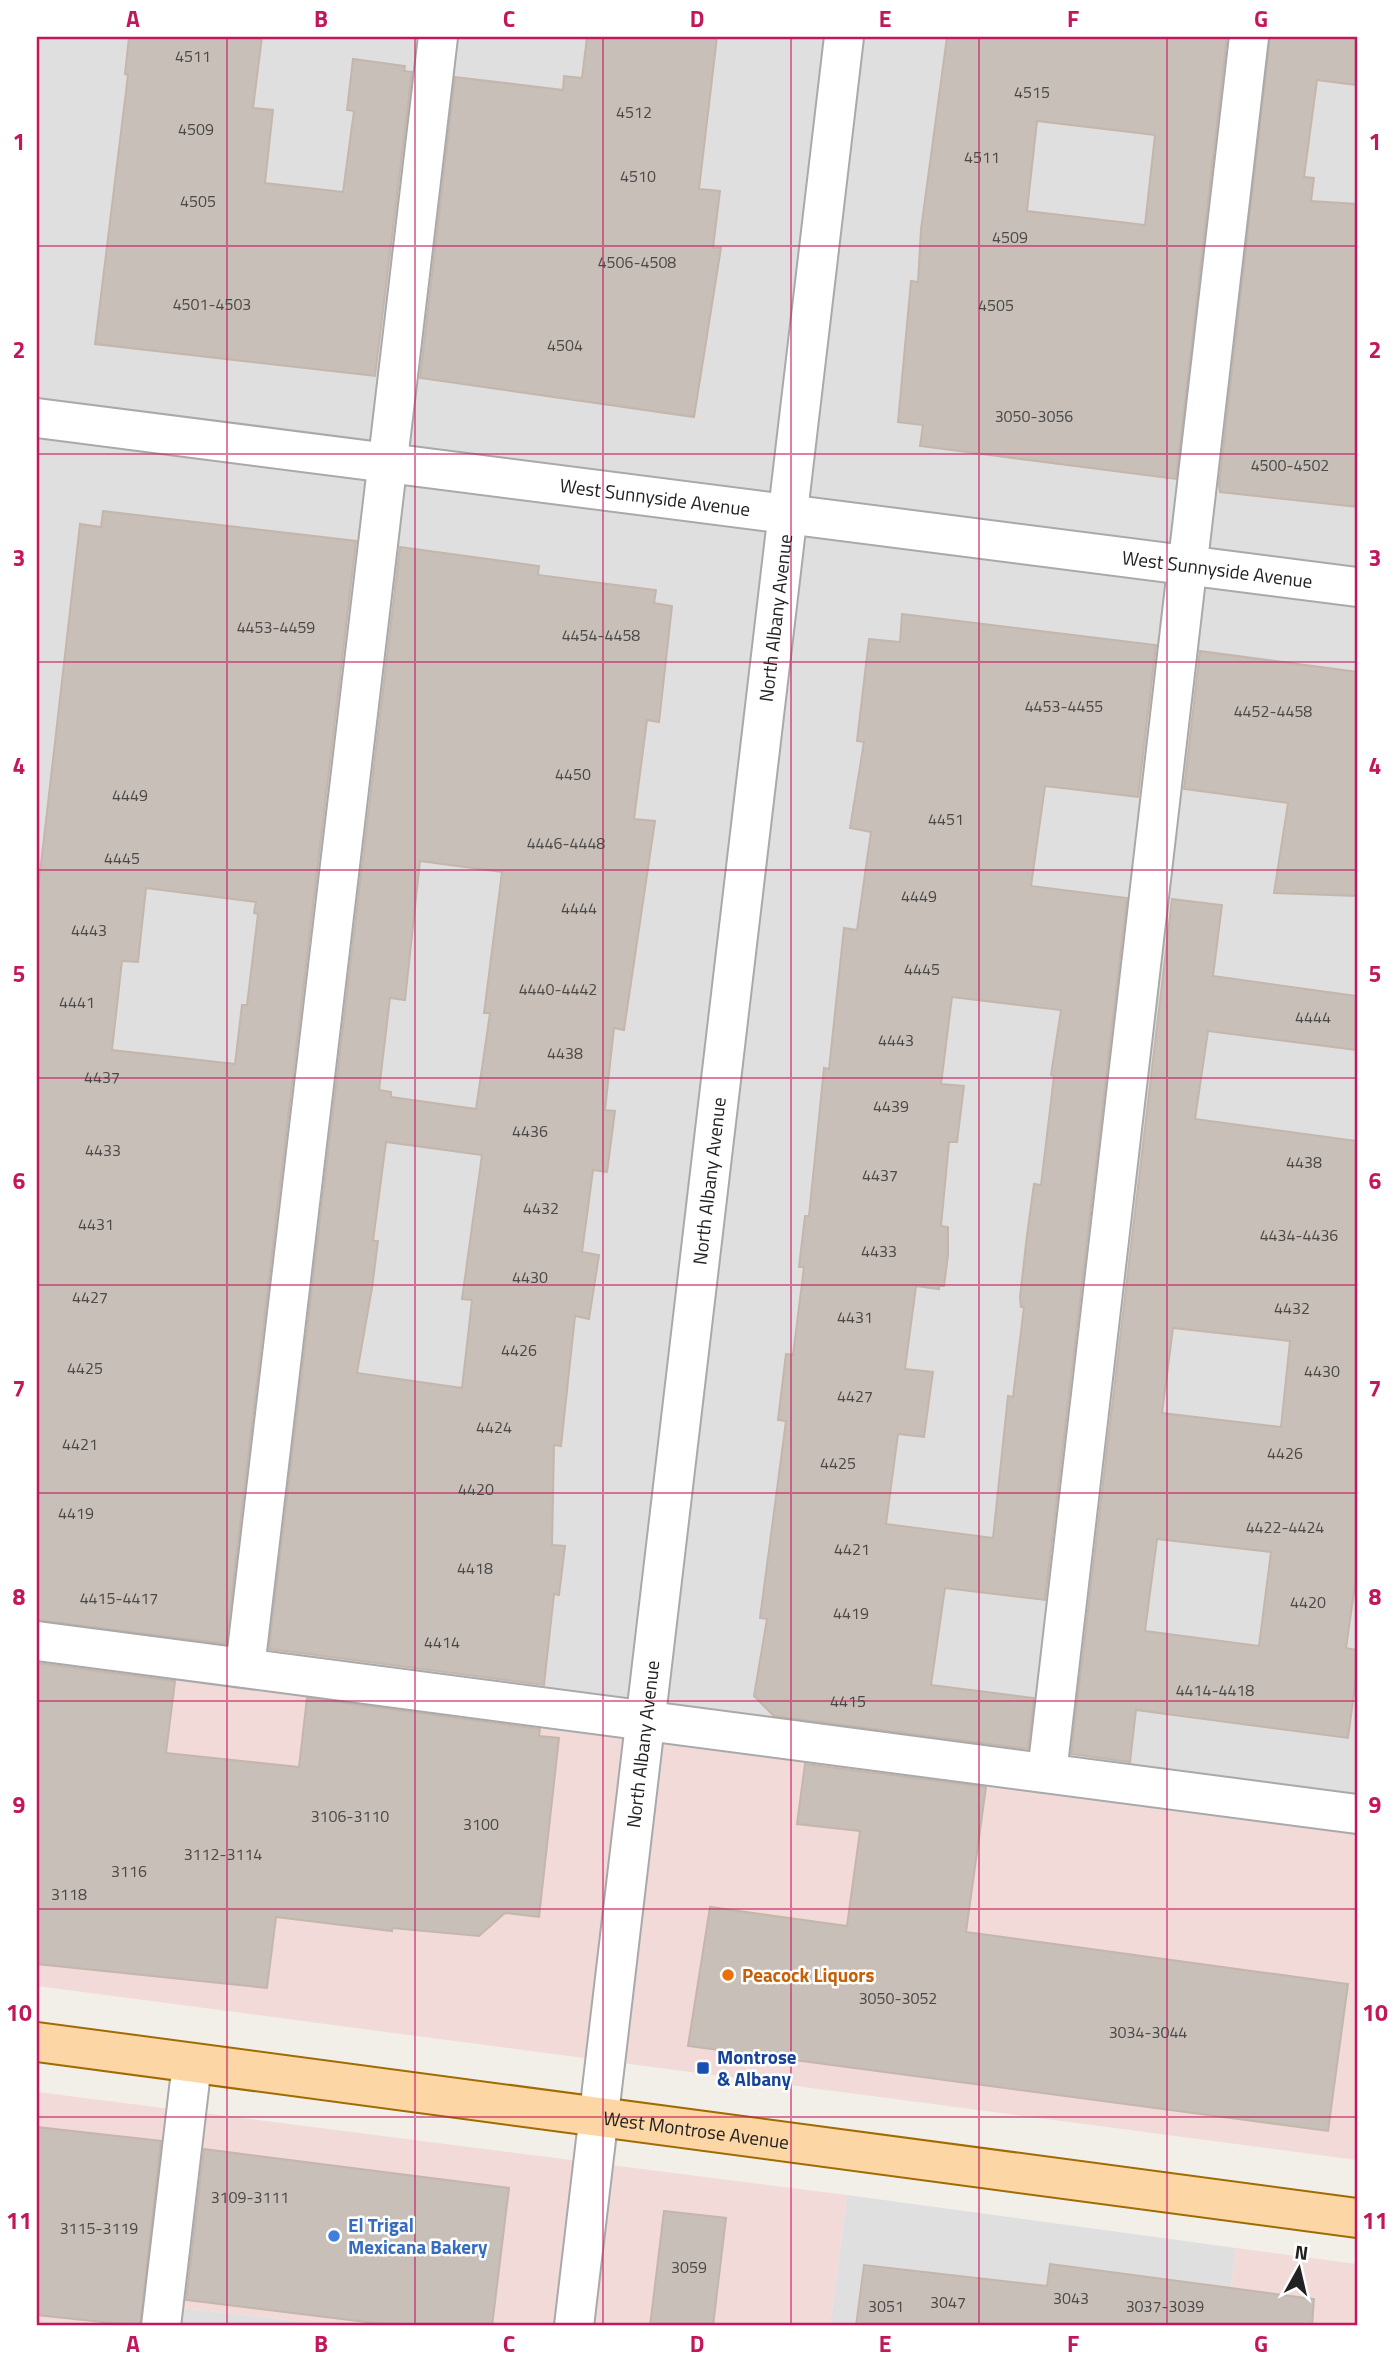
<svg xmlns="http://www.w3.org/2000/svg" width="1394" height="2363" viewBox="0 0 1394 2363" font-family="'Titillium Web',sans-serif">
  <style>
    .residential { fill: #e0dfdf }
    .commercial { fill: #f2dad9 }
    .building { fill: #c7bfb8; stroke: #c4b6ab; stroke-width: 2; fill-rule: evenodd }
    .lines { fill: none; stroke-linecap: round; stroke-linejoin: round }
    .minor-casing { stroke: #a9a9a9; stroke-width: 42 }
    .major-casing { stroke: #a06b00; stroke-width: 42 }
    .minor { stroke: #fff; stroke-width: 38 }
    .major { stroke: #fcd6a4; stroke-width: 38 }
    .grid { fill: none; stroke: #c2185b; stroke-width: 2; stroke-opacity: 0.55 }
    .food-dot { fill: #e8710a; stroke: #fff; stroke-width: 2.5 }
    .transit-dot { fill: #1a4fb4; stroke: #fff; stroke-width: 2.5 }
    .shop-dot { fill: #3f7fe0; stroke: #fff; stroke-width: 2.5 }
    .labels { text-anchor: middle; stroke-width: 5; stroke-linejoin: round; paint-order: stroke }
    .number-label { font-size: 16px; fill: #4b4948 }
    .street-label { font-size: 19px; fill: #222; stroke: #fff }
    .food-label { font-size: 19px; font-weight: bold; fill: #c56008; stroke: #fff; text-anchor: start }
    .transit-label { font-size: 19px; font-weight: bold; fill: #164399; stroke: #fff; text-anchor: start }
    .shop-label { font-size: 19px; font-weight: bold; fill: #366cbe; stroke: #fff; text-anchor: start }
    .neatline { fill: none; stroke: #c2185b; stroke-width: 2.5 }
    .grid-label { font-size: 23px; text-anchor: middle; font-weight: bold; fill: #c2185b }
  </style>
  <rect width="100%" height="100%" fill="#f2efe9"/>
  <g class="residential">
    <polygon points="37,37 1357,37 1357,1820 37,1647"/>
    <polygon points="847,2195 1236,2248 1226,2326 830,2326"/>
    <polygon points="164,2306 340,2326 161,2326"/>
  </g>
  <g class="commercial">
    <polygon points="37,1647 1357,1820 1357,2160 37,1986"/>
    <polygon points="37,2092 847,2195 830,2326 340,2326 164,2306 161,2326 37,2326"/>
    <polygon points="1236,2248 1357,2264 1357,2326 1226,2326"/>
  </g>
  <g class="building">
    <polygon points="129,37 262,37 253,108 273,110 265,183 343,192 354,111 347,110 353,59 405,66 404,71 412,72 375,376 95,344 128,75 125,74"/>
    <polygon points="587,37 717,37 699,189 720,191 713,248 721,248 694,417 420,378 455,77 563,90 564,76 582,78"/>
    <path d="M 947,37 L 1227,37 L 1176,479 L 920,446 L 923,425 L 898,422 L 911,281 L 918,282 L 921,229 ZM 1037,121 L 1155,135 L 1145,225 L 1027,211 Z"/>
    <polygon points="1270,37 1357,37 1357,85 1317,80 1304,177 1314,178 1311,201 1357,204 1357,507 1220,492 1219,485"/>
    <path d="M 103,511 L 356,541 L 226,1644 L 37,1620 L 37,899 L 80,524 L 101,527 ZM 146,888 L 256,902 L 254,913 L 258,914 L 247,1005 L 242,1005 L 235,1064 L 112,1050 L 122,961 L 138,962 Z"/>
    <path d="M 400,547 L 539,566 L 538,575 L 656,590 L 654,603 L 672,606 L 659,722 L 647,720 L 634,819 L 655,821 L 624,1030 L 614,1028 L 605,1110 L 615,1111 L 607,1172 L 593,1170 L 582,1252 L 599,1255 L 589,1319 L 575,1316 L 561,1446 L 554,1445 L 552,1545 L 565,1546 L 559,1595 L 554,1594 L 544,1685 L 269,1649 ZM 420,861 L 502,872 L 484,1013 L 490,1013 L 476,1109 L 391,1097 L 391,1092 L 379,1090 L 390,998 L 405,1000 ZM 386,1142 L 482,1155 L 462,1299 L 472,1300 L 462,1388 L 357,1373 L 372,1288 L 378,1241 L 373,1241 Z"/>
    <path d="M 902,614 L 1156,645 L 1138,797 L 1045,786 L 1031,886 L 1127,898 L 1045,1600 L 945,1588 L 931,1685 L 1034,1698 L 1028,1749 L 774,1716 L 754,1696 L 767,1619 L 760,1618 L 786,1421 L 778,1420 L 786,1354 L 793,1355 L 804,1267 L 799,1267 L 805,1216 L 809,1216 L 824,1068 L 829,1069 L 844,928 L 857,930 L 871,832 L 850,828 L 864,742 L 857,741 L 869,639 L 900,642 ZM 952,997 L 1061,1010 L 1051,1075 L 1054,1076 L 1041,1185 L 1034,1184 L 1027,1235 L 1020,1297 L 1021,1307 L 1024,1307 L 1013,1397 L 1008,1396 L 993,1538 L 886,1524 L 898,1434 L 924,1437 L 933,1372 L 905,1369 L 916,1286 L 939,1289 L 939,1286 L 944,1286 L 948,1255 L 948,1227 L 941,1226 L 949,1142 L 957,1142 L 964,1086 L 941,1084 Z"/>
    <polygon points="1200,651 1357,672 1357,896 1274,893 1288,803 1184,789"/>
    <path d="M 1172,899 L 1222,905 L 1213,976 L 1357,996 L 1357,1050 L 1208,1031 L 1195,1119 L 1357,1141 L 1357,1571 L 1346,1648 L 1357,1650 L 1357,1671 L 1348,1738 L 1136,1710 L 1130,1762 L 1071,1754 ZM 1173,1328 L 1290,1341 L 1281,1427 L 1162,1413 ZM 1157,1539 L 1271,1552 L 1259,1646 L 1145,1631 Z"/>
    <polygon points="37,1663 175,1681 166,1753 299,1767 307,1698 540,1729 539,1736 559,1738 539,1917 505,1913 479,1936 392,1928 392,1931 276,1917 267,1988 37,1964"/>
    <polygon points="805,1764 986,1787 966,1932 1348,1984 1328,2131 688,2046 710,1907 847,1926 860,1831 797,1824"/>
    <polygon points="37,2127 161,2141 140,2326 37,2315"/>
    <polygon points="204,2149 509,2188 492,2326 399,2326 186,2300"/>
    <polygon points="664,2211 726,2218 713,2326 650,2326"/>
    <polygon points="1050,2264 1314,2299 1312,2326 856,2326 864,2265 1047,2286"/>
  </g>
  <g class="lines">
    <g class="minor-casing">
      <g id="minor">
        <path id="s1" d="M 37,418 L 1357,587"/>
        <polyline points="37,1641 1357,1814"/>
        <polyline points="245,1668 438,37"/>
        <polyline points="1047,1773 1249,37"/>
        <polyline points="161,2326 192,2063"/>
        <path id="s2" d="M 574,2326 L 844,37"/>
      </g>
    </g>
    <g class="major-casing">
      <g id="major">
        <path id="s3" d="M 37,2042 L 1357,2218"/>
      </g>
    </g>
    <use href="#minor" class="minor"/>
    <use href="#major" class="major"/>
  </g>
  <path class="grid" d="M 227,37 L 227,2326M 415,37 L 415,2326M 603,37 L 603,2326M 791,37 L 791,2326M 979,37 L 979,2326M 1167,37 L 1167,2326M 37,246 L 1357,246M 37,454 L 1357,454M 37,662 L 1357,662M 37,870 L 1357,870M 37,1078 L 1357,1078M 37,1285 L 1357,1285M 37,1493 L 1357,1493M 37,1701 L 1357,1701M 37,1909 L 1357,1909M 37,2117 L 1357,2117"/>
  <circle class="food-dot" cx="728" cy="1975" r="7"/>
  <rect class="transit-dot" x="696" y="2061" width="14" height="14" rx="3.5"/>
  <circle class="shop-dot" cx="334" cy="2236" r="7"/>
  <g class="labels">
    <g class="number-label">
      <text x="193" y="62">4511</text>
      <text x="1032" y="98">4515</text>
      <text x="634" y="118">4512</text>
      <text x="196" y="135">4509</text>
      <text x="982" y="163">4511</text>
      <text x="638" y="182">4510</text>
      <text x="198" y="207">4505</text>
      <text x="1010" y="243">4509</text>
      <text x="637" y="268">4506-4508</text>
      <text x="212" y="310">4501-4503</text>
      <text x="996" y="311">4505</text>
      <text x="565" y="351">4504</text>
      <text x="1034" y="422">3050-3056</text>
      <text x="1290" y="471">4500-4502</text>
      <text x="276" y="633">4453-4459</text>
      <text x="601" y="641">4454-4458</text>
      <text x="1064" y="712">4453-4455</text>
      <text x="1273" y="717">4452-4458</text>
      <text x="573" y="780">4450</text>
      <text x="130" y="801">4449</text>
      <text x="946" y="825">4451</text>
      <text x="566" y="849">4446-4448</text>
      <text x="122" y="864">4445</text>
      <text x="919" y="902">4449</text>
      <text x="579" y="914">4444</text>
      <text x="89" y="936">4443</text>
      <text x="922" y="975">4445</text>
      <text x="558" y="995">4440-4442</text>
      <text x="77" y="1008">4441</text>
      <text x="1313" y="1023">4444</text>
      <text x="896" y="1046">4443</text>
      <text x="565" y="1059">4438</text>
      <text x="102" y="1083">4437</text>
      <text x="891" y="1112">4439</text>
      <text x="530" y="1137">4436</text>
      <text x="103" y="1156">4433</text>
      <text x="1304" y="1168">4438</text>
      <text x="880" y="1181">4437</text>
      <text x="541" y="1214">4432</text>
      <text x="96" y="1230">4431</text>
      <text x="1299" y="1241">4434-4436</text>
      <text x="879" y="1257">4433</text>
      <text x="530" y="1283">4430</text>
      <text x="90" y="1303">4427</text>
      <text x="1292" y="1314">4432</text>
      <text x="855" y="1323">4431</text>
      <text x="519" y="1356">4426</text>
      <text x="85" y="1374">4425</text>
      <text x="1322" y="1377">4430</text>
      <text x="855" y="1402">4427</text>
      <text x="494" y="1433">4424</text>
      <text x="80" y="1450">4421</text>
      <text x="1285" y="1459">4426</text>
      <text x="838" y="1469">4425</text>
      <text x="476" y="1495">4420</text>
      <text x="76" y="1519">4419</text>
      <text x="1285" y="1533">4422-4424</text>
      <text x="852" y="1555">4421</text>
      <text x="475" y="1574">4418</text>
      <text x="119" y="1604">4415-4417</text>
      <text x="1308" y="1608">4420</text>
      <text x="851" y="1619">4419</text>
      <text x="442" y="1648">4414</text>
      <text x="1215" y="1696">4414-4418</text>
      <text x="848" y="1707">4415</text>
      <text x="350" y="1822">3106-3110</text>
      <text x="481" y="1830">3100</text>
      <text x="223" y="1860">3112-3114</text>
      <text x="129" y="1877">3116</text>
      <text x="69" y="1900">3118</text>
      <text x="898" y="2004">3050-3052</text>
      <text x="1148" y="2038">3034-3044</text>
      <text x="250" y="2203">3109-3111</text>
      <text x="99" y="2234">3115-3119</text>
      <text x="689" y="2273">3059</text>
      <text x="1071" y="2304">3043</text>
      <text x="948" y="2308">3047</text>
      <text x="886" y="2312">3051</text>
      <text x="1165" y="2312">3037-3039</text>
    </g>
    <g class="street-label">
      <text dy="7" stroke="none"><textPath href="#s1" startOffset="623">West Sunnyside Avenue</textPath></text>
      <text dy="7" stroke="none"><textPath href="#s1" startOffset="1190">West Sunnyside Avenue</textPath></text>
      <text dy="7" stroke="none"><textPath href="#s2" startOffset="1720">North Albany Avenue</textPath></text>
      <text dy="7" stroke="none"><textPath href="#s2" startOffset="1153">North Albany Avenue</textPath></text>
      <text dy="7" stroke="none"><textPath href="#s2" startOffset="586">North Albany Avenue</textPath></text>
      <text dy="7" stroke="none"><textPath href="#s3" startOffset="665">West Montrose Avenue</textPath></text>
    </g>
    <g class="food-label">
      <text x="742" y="1982">Peacock Liquors</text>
    </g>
    <g class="transit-label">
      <text x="717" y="2064">Montrose<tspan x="717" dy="22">&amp; Albany</tspan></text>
    </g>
    <g class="shop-label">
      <text x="348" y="2232">El Trigal<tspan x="348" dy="22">Mexicana Bakery</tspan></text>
    </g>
  </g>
  <rect width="1394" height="2363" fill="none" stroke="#ffffff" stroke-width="77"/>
  <g transform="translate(1299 2269) rotate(8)" stroke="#ffffff" stroke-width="5" paint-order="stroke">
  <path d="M0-5L12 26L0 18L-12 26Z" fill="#222222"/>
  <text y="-10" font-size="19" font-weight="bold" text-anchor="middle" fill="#222222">N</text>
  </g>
  <rect x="38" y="38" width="1318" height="2286" class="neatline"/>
  <g class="grid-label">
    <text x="133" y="27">A</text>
    <text x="321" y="27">B</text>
    <text x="509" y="27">C</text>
    <text x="697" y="27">D</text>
    <text x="885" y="27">E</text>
    <text x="1073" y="27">F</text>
    <text x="1261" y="27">G</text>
    <text x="19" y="150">1</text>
    <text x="1375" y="150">1</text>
    <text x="19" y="358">2</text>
    <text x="1375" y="358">2</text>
    <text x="19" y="566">3</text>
    <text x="1375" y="566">3</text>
    <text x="19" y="774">4</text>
    <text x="1375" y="774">4</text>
    <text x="19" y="982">5</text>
    <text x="1375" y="982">5</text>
    <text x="19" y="1189">6</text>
    <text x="1375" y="1189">6</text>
    <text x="19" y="1397">7</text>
    <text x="1375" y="1397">7</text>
    <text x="19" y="1605">8</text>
    <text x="1375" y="1605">8</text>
    <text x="19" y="1813">9</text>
    <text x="1375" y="1813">9</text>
    <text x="19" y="2021">10</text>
    <text x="1375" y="2021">10</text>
    <text x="19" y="2229">11</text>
    <text x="1375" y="2229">11</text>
    <text x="133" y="2352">A</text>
    <text x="321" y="2352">B</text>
    <text x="509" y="2352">C</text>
    <text x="697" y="2352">D</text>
    <text x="885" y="2352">E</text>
    <text x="1073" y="2352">F</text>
    <text x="1261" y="2352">G</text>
  </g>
</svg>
